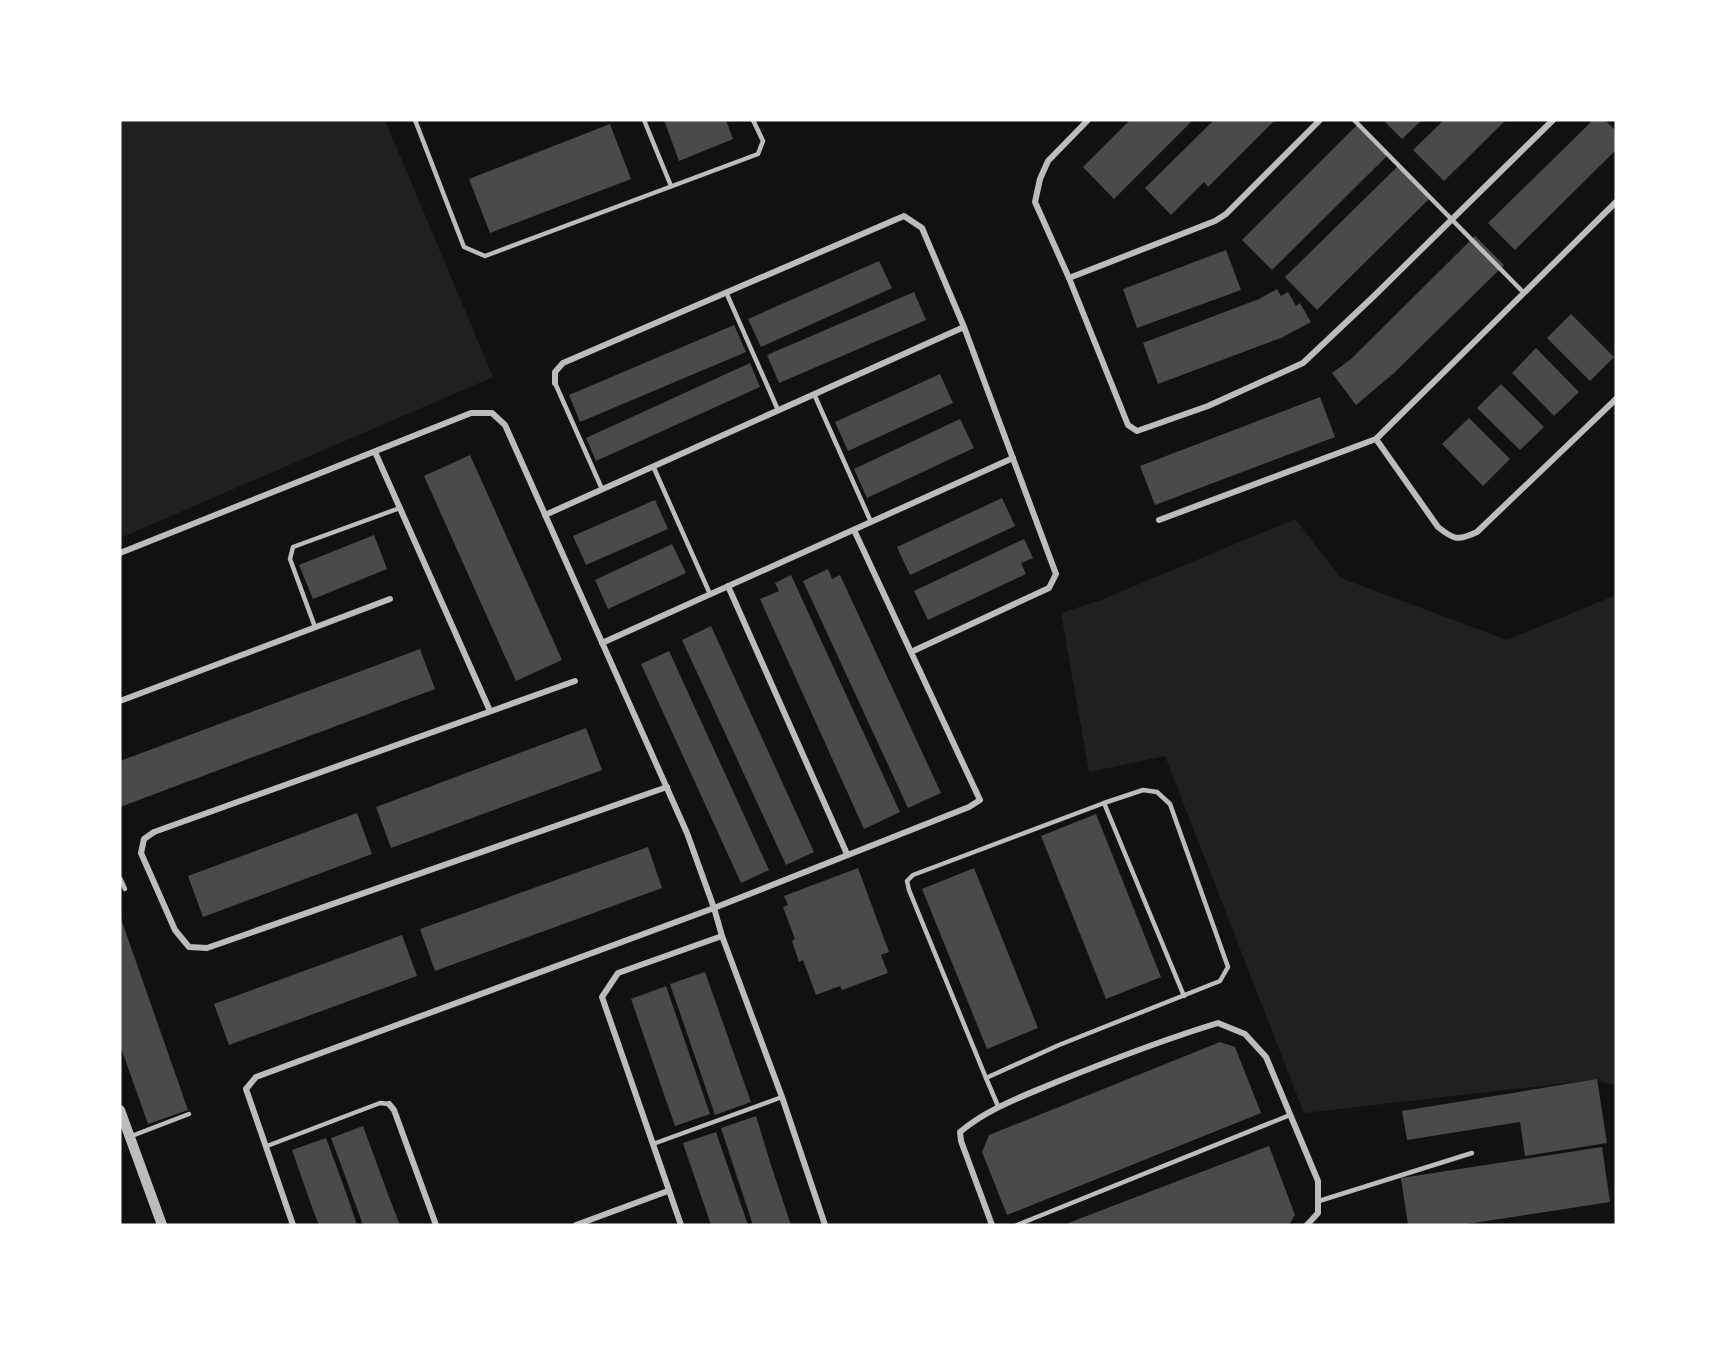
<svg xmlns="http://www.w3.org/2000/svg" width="1736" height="1345" viewBox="0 0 1736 1345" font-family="Poppins,sans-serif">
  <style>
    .green { fill: #202020 }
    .building { fill: #4a4a4a }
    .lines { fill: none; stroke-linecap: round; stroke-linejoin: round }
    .service { stroke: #bcbcbc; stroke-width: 4.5 }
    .minor { stroke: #bcbcbc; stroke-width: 6 }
    .tertiary { stroke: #bcbcbc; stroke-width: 10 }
  </style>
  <rect width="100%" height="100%" fill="#111"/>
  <g class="green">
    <polygon points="120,120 385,120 493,377 120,538"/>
    <polygon points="1295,519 1341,578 1507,640 1616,595 1616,1085 1594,1080 1304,1113 1165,756 1089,772 1061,613 1101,600"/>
  </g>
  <g class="building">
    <polygon points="664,120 726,120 733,139 679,161"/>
    <polygon points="1130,120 1193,120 1114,199 1083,167"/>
    <polygon points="1214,120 1275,120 1208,187 1204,182 1171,215 1145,188"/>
    <polygon points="1383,120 1422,120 1402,139"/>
    <polygon points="1444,120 1506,120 1444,181 1413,150"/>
    <polygon points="1593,120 1605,120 1616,131 1616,150 1515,250 1488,223"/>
    <polygon points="610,124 631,179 490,233 469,179"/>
    <polygon points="1358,124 1388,155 1272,270 1242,240"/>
    <polygon points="1399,165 1431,197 1317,310 1285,277"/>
    <polygon points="1475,236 1504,265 1394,373 1356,405 1332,373 1351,359"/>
    <polygon points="1226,250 1241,290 1137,328 1123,289"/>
    <polygon points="879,261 892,288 761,347 748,319"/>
    <polygon points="1277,289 1281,296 1288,292 1296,306 1300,303 1311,322 1281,338 1158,384 1143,343 1259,299"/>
    <polygon points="914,292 926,320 779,383 767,355"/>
    <polygon points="1571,314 1614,357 1590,381 1547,338"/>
    <polygon points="734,325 746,352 580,422 569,395"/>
    <polygon points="1536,348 1579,392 1554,416 1512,373"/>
    <polygon points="750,363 760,387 596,461 586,438"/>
    <polygon points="940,374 953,403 848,451 835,422"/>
    <polygon points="1501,384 1544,427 1520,450 1477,408"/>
    <polygon points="1320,397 1335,437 1155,505 1140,466"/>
    <polygon points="1469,418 1510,459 1483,486 1442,444"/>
    <polygon points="960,419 974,448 867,498 854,469"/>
    <polygon points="470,455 562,660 516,681 424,476"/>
    <polygon points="1002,498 1015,526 910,575 897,547"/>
    <polygon points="655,500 668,529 586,565 573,536"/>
    <polygon points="374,535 387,569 313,599 299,565"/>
    <polygon points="1024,539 1033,558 1021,563 1026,574 928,620 914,591"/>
    <polygon points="672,544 686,573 608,609 595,580"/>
    <polygon points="828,569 832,579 840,575 941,793 908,808 803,581"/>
    <polygon points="791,575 900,812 864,829 760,599 779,591 775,583"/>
    <polygon points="711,626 814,852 786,865 682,640"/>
    <polygon points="420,649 435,689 120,807 120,761"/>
    <polygon points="669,651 769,870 741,883 641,664"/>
    <polygon points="586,728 602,770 391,848 376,807"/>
    <polygon points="357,813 372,854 203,917 188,876"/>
    <polygon points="1096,814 1161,977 1106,999 1041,836"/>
    <polygon points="648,847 662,888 435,971 420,929"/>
    <polygon points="858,868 889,952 881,955 888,973 842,990 840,986 816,995 803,960 799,962 792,941 795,939 783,907 788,905 784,896"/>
    <polygon points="974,868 1038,1028 987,1049 922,889"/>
    <polygon points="120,916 188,1110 148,1124 120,1045"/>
    <polygon points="402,935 417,976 229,1045 214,1004"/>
    <polygon points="705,972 751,1102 715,1115 670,984"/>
    <polygon points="666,986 710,1114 675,1126 631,999"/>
    <polygon points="1220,1042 1235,1047 1261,1113 1007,1215 982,1152 989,1135"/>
    <polygon points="1597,1079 1607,1143 1525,1156 1520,1122 1407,1140 1402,1111"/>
    <polygon points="756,1116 771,1165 791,1225 753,1225 737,1177 721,1128"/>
    <polygon points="363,1126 389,1197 400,1225 363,1225 344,1173 331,1138"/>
    <polygon points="716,1132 720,1144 748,1225 711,1225 687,1155 683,1143"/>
    <polygon points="326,1138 348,1198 357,1225 319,1225 313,1210 292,1150"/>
    <polygon points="1269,1146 1295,1215 1289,1225 1063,1225"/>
    <polygon points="1602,1147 1610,1202 1460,1225 1408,1225 1401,1178"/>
  </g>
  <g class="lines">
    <g class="service">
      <polyline points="415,120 464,247 485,256 758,154 763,141 753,120"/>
      <polyline points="644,120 671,186"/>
      <polyline points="1354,120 1524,293"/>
      <polyline points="726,292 778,410"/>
      <polyline points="555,383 602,489"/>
      <polyline points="814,394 871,522"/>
      <polyline points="653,466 710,594"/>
      <polyline points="315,627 290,559 293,547 400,508"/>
      <polyline points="120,878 125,889"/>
      <polyline points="986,1078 909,890 907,881 913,875 1104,803 1184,996"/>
      <polyline points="998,1106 986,1078 1059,1045 1220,981 1228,967 1170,804 1157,792 1143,790 1104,803"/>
      <polyline points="129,1137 189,1114"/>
      <polyline points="653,1144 782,1097"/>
      <polyline points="267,1146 380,1103 389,1104"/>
      <polyline points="1319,1201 1472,1153"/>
      <polyline points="1017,1225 1290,1115"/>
    </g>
    <g class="minor">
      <polyline points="1088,120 1048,161 1040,179 1035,202 1069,278 1128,425 1137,431 1208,406 1303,363 1374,296 1553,120"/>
      <polyline points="1069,278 1215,221 1226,214 1320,120"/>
      <polyline points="555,383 555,372 563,363 904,216 922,228 964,327 1056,574 1049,588 911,652"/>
      <path d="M 1376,439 L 1438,527 C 1454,540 1458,541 1477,532 L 1616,399"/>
      <polyline points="375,452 490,711"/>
      <polyline points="545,515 964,327"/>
      <polyline points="1159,520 1376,439 1616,202"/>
      <polyline points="120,553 471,413 492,413 505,425 687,833 714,908 722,936 782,1097 825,1225"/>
      <polyline points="728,586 847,854"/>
      <polyline points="602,643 1013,458"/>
      <polyline points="575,681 154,832 144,839 141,853 175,930 189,947 207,948 667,787"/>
      <polyline points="120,701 390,599"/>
      <polyline points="389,1104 394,1110 436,1225"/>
      <polyline points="293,1225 246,1089 256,1077 714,908 969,807 980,800 854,530"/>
      <polyline points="576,1225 668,1191"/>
      <polyline points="681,1225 602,997 618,973 722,936"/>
      <path d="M 992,1225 L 961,1141 L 960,1132 C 987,1109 1021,1097 1054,1083 C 1108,1061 1162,1040 1218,1023 L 1245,1034 L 1266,1057 L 1318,1181 L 1318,1213 L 1307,1225"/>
    </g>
    <polyline class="tertiary" points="120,1110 162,1225"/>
  </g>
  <rect width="1736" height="1345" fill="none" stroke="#ffffff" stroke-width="243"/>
</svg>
